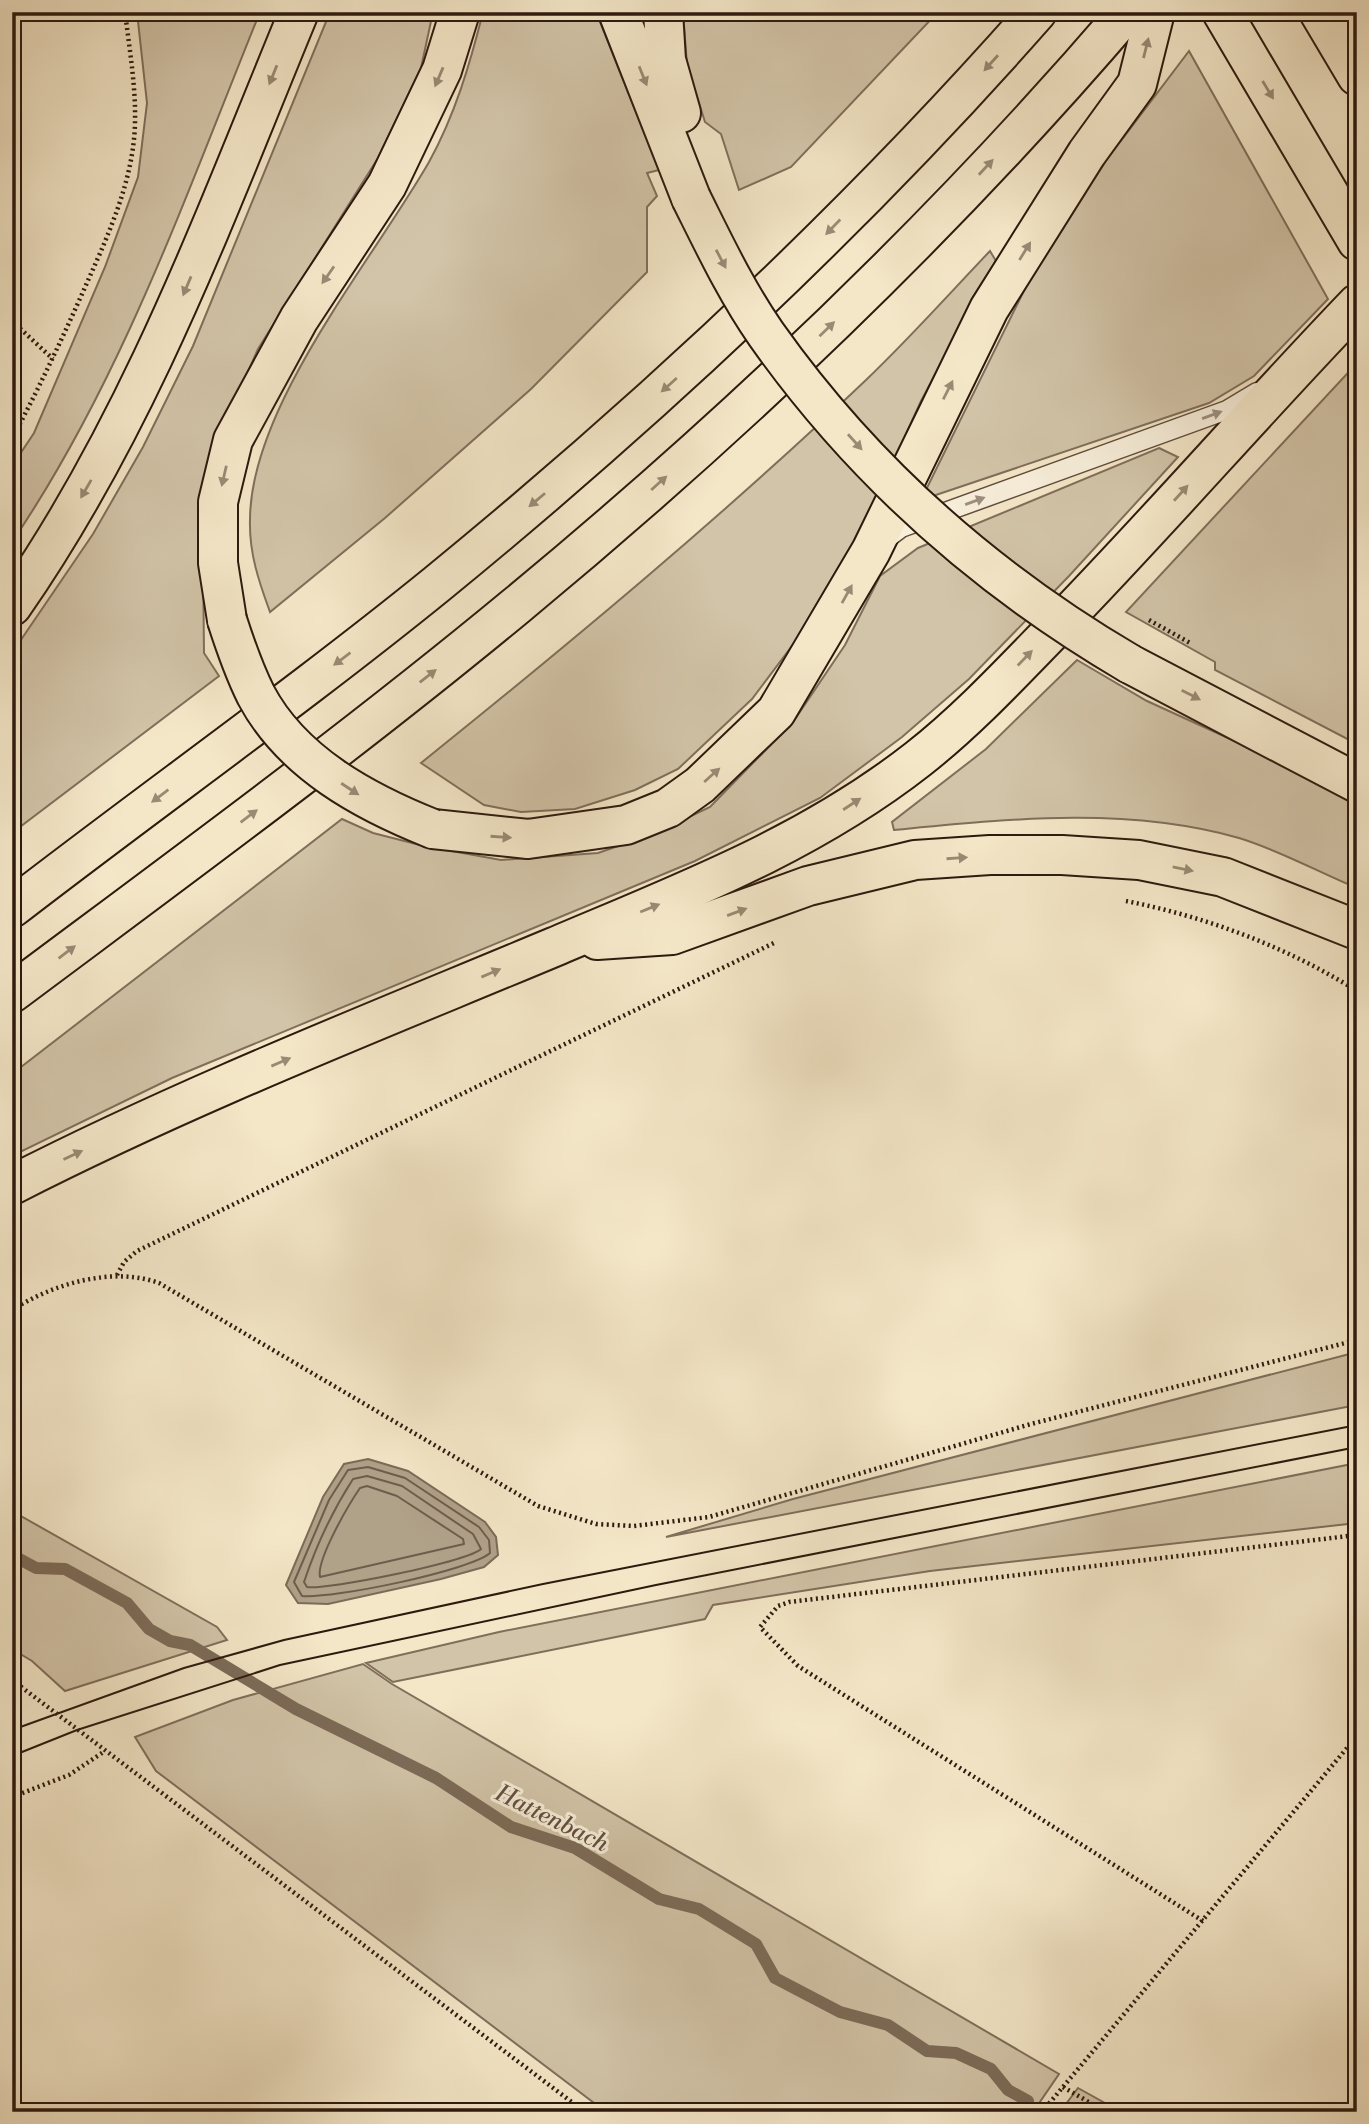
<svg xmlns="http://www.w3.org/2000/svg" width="1369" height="2124" viewBox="0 0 1369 2124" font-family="'Libre Bodoni',serif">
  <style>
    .green { fill: #d2c4a8; stroke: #806e5b; stroke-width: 2 }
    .water { fill: #b0a189; stroke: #7c6b58; stroke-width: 2 }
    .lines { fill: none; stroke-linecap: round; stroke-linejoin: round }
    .shore { stroke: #6e5d4c; stroke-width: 2 }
    .stream { stroke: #7c6b58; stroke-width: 12 }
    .service-casing { stroke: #5f4c3c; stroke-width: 21 }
    .trunk-casing { stroke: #2d190e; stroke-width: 42 }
    .motorway-casing { stroke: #2d190e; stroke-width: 42 }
    .path { stroke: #2d190e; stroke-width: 4.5; stroke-dasharray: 2 3.5; stroke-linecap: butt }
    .service { stroke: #f8efdb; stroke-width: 18 }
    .trunk { stroke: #f4e7c8; stroke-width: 38 }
    .motorway { stroke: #f4e7c8; stroke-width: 38 }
    .tram { stroke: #2d190e; stroke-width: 2 }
    .motorway-bridge-casing { stroke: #2d190e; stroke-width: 42; stroke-linecap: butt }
    .motorway-bridge { stroke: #f4e7c8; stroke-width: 38 }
    .oneway { fill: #9a8a74 }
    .oneway2 { fill: #9d8f7f }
    .labels { text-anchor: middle; stroke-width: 6; stroke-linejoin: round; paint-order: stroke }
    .water-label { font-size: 24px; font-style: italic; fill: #614f3f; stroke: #f8efdb }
  </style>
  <rect width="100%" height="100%" fill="#f4e7c8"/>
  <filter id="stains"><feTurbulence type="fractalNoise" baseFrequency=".00286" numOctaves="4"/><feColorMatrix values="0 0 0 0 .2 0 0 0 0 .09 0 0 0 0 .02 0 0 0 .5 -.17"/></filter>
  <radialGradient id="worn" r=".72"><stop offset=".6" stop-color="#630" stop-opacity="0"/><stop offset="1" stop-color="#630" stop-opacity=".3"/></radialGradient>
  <g class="green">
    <path d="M 137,12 L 260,12 C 187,192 122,380 12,542 L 12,466 L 34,433 L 105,267 L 138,177 L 147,103 Z"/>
    <polygon points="330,12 433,12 421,68 378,158 258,349 224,426 203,559 204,653 219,676 12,833 12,653 93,534 143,447 193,346"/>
    <path d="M 483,12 L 596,12 L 659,170 L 647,173 L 657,196 L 647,207 L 647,272 L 531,389 L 385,518 L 270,612 C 259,582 249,553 250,520 C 250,406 373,260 429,162 C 455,115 470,64 483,12 Z"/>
    <polygon points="683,12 938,12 791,167 739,190 721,134 705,122 687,65"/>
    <polygon points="1189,51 1328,299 1254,376 1209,403 921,500 1043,252 1108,158"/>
    <path d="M 990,251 L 996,261 L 921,401 L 866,522 L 807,626 L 752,699 L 678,769 L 635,790 L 575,809 L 521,812 L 484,805 L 421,763 C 574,640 724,515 866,380 C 909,339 949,294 990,251 Z"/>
    <polygon points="1357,363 1357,744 1215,670 1215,662 1126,612"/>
    <polygon points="1159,448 1178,457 1069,576 969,679 902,737 820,798 695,861 172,1078 12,1156 12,1074 342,819 373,833 424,846 501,860 598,853 656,833 710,807 793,722 845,645 880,576 918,548"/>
    <path d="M 1077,660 L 1147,701 L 1300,771 L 1357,806 L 1357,888 C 1318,872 1279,850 1239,838 C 1126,806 1009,819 894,830 L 892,822 L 986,749 Z"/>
    <polygon points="1357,1352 1357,1405 666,1537 793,1499"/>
    <polygon points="1357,1463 1357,1523 930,1571 713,1605 705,1619 393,1682 366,1663 499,1632"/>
    <polygon points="12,1511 217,1627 227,1640 65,1691 32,1661 12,1649"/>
    <polygon points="363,1664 392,1684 1059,2074 1033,2112 606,2112 156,1771 135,1737 233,1700"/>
    <polygon points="1078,2088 1121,2112 1060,2112"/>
  </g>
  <polygon class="water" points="368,1459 408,1471 485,1522 496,1537 498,1555 484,1567 441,1579 328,1604 298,1603 286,1585 323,1497 344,1464"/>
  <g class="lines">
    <g class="shore">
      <path d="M 368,1467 L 405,1478 L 479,1527 L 489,1540 L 490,1553 C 469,1571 332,1599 302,1596 L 294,1582 L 329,1500 L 348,1470 Z"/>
      <path d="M 367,1476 L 402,1486 L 473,1534 L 481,1549 C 466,1562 328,1590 307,1587 L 304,1582 C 316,1546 333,1510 353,1479 Z"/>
      <path d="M 367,1486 L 397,1496 L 463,1539 L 464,1544 L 320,1577 C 316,1560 349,1504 360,1488 Z"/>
    </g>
    <polyline class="stream" points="12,1555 36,1568 65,1569 127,1603 149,1629 170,1641 190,1645 296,1709 436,1778 511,1827 575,1848 659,1899 699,1909 756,1944 775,1978 840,2012 888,2025 927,2051 956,2053 991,2069 1008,2090 1028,2101"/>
    <g class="service-casing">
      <polyline id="service" points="885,540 901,528 1227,410 1257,392"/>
    </g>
    <g class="trunk-casing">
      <g id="trunk">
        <path d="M 12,908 C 153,799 299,696 437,584 C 651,409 854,220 1037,12"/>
        <path d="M 12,993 C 182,866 353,741 516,606 C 735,425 942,228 1127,12"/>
      </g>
    </g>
    <g class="motorway-casing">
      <g id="motorway">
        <polyline points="618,12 691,198"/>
        <polyline points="663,12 666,60 681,113"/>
        <polyline points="1222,12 1357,241"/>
        <polyline points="1319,12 1357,76"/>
        <path d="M 12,606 C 140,422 214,218 299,12"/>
        <polyline points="227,620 218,563 218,502 233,440 299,319 387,185 442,70 460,12"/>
        <polyline points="1130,664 1357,783"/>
        <polyline points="433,829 528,839 626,825 668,808 700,785 776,712 871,551 989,309 1087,153 1137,84 1155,12"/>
        <polyline points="597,940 672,935 808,886 915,860 990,855 1062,855 1139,860 1223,877 1357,930"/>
        <path d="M 12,1185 C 188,1095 372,1023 554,947 C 681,893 807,846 918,759 C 969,719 1014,670 1060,623 C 1161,519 1256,409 1357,304"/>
      </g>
    </g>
    <g class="path">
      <polyline points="12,321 53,359"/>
      <path d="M 12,439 C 39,388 63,337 86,285 C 106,240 129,190 134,139 C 138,98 130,54 125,12"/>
      <polyline points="1149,620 1192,644"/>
      <path d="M 1126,901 C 1207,917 1287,947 1357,991"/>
      <polyline points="117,1275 124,1262 137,1251 776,942"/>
      <path d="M 12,1310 C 53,1284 112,1266 159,1283 L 538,1506 L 596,1524 L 634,1526 L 709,1517 L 1031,1424 L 1357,1340"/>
      <polyline points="12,1680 585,2112"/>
      <polyline points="12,1797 69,1775 105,1751"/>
      <polyline points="1203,1921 798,1666 760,1627 778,1606 789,1602 1357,1535"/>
      <polyline points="1063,2087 1106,2112"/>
      <polyline points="1042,2112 1357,1736"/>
    </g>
    <use href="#service" class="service"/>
    <use href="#trunk" class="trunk"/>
    <use href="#motorway" class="motorway"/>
    <g class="tram">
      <polyline points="12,1730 184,1668 284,1640 543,1584 1357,1425"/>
      <polyline points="12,1756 77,1730 280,1665 656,1585 1357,1447"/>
    </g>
    <g class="motorway-bridge-casing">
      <g id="motorway-bridge">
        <path d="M 691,198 C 714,244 736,291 766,334 C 862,470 987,580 1130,664"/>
        <path d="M 227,620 C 235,645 244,671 256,695 C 292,763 365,802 433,829"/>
      </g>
    </g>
    <use href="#motorway-bridge" class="motorway-bridge"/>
  </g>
  <defs><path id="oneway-solid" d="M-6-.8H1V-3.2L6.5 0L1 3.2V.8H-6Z" transform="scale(1.75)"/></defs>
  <g class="oneway">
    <use href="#oneway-solid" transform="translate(1146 48) rotate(-76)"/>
    <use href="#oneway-solid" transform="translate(991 63) rotate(132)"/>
    <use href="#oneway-solid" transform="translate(273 75) rotate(112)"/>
    <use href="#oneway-solid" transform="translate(643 76) rotate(68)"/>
    <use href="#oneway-solid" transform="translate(439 77) rotate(113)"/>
    <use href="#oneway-solid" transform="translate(1268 90) rotate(59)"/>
    <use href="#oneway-solid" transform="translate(986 167) rotate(-47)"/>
    <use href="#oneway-solid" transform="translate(833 227) rotate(134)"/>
    <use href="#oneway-solid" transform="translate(1025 251) rotate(-58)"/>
    <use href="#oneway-solid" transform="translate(721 259) rotate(62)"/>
    <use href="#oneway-solid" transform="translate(328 275) rotate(125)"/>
    <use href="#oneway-solid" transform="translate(187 286) rotate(113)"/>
    <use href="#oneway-solid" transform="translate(827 329) rotate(-44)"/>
    <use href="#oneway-solid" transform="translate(669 385) rotate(138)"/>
    <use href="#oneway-solid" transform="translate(948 390) rotate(-63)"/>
    <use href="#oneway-solid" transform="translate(855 442) rotate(48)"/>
    <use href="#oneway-solid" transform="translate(224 476) rotate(103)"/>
    <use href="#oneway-solid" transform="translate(659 483) rotate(-42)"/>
    <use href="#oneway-solid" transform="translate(86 489) rotate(120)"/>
    <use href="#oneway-solid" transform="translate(1181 493) rotate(-48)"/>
    <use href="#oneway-solid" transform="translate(537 500) rotate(140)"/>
    <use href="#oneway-solid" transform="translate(847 594) rotate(-61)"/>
    <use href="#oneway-solid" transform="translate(1025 658) rotate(-46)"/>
    <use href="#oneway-solid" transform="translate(342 659) rotate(143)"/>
    <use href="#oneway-solid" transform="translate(428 676) rotate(-38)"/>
    <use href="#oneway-solid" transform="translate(1191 695) rotate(27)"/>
    <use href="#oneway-solid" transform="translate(712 775) rotate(-42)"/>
    <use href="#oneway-solid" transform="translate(350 789) rotate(33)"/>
    <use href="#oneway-solid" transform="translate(160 796) rotate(143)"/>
    <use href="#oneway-solid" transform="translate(852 804) rotate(-33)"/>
    <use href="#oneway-solid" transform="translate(249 816) rotate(-37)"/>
    <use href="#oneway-solid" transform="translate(501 837) rotate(4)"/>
    <use href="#oneway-solid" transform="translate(957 858) rotate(-4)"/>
    <use href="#oneway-solid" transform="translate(1183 869) rotate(11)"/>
    <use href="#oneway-solid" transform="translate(650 908) rotate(-22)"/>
    <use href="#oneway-solid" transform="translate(737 912) rotate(-20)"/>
    <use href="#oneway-solid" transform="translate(67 952) rotate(-37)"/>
    <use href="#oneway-solid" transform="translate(491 973) rotate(-23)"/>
    <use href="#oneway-solid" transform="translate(281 1062) rotate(-23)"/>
    <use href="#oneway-solid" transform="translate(73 1155) rotate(-25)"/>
  </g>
  <g class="oneway2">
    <use href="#oneway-solid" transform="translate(1212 415) rotate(-20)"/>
    <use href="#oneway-solid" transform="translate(975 501) rotate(-20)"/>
  </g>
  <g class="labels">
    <g class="water-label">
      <text transform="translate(552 1818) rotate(26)" y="8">Hattenbach</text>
    </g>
  </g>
  <rect width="1369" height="2124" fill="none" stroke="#f4e7c8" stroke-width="42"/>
  <rect x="14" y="14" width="1341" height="2096" fill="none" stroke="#2d190e" stroke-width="3.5"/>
  <rect x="21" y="21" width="1327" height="2082" fill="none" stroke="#2d190e" stroke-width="2"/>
  <rect width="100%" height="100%" filter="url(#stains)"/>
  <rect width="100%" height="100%" fill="url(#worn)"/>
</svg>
